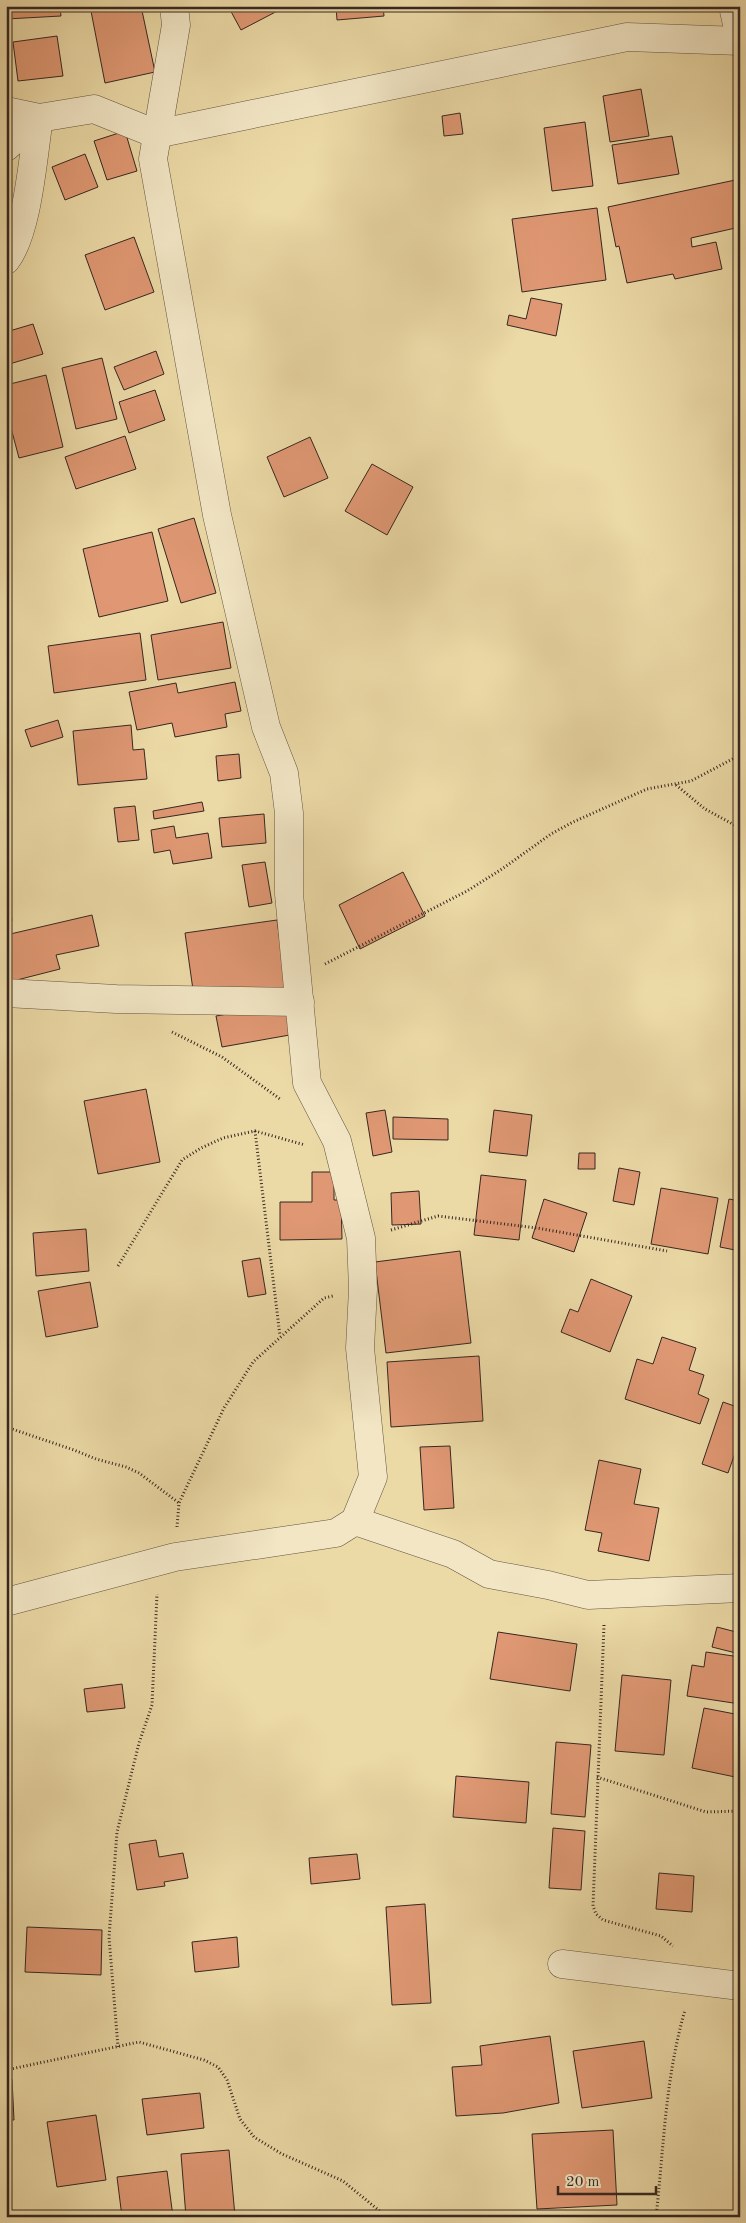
<svg xmlns="http://www.w3.org/2000/svg" width="746" height="2223" viewBox="0 0 746 2223" font-family="'Old Standard TT',serif">
  <style>
    .building { fill: #df9873; stroke: #362721 }
    .lines { fill: none; stroke-linecap: round; stroke-linejoin: round }
    .minor-casing { stroke: #635442; stroke-width: 29 }
    .path { stroke: #362721; stroke-width: 3; stroke-dasharray: 1 2.5; stroke-linecap: butt }
    .minor { stroke: #f2e6c5; stroke-width: 28 }
  </style>
  <rect width="100%" height="100%" fill="#ebd9a6"/>
  <filter id="stains"><feTurbulence type="fractalNoise" baseFrequency=".004" numOctaves="4"/><feColorMatrix values="0 0 0 0 .2 0 0 0 0 .09 0 0 0 0 .02 0 0 0 .5 -.17"/></filter>
  <radialGradient id="worn" r=".72"><stop offset=".6" stop-color="#630" stop-opacity="0"/><stop offset="1" stop-color="#630" stop-opacity=".3"/></radialGradient>
  <g class="building">
    <polygon points="6,6 60,6 61,16 6,19"/>
    <polygon points="90,6 141,6 155,72 105,83"/>
    <polygon points="228,6 287,6 241,30"/>
    <polygon points="336,6 383,6 384,16 337,20"/>
    <polygon points="57,36 63,76 18,81 13,42"/>
    <polygon points="641,89 649,136 610,142 603,96"/>
    <polygon points="460,113 463,134 444,136 442,116"/>
    <polygon points="585,122 593,186 552,191 544,128"/>
    <polygon points="125,131 137,171 107,180 94,141"/>
    <polygon points="672,136 679,174 618,184 612,145"/>
    <polygon points="85,154 98,187 65,200 52,167"/>
    <polygon points="740,179 740,227 691,238 692,247 716,242 722,269 675,279 673,274 627,283 619,246 616,247 608,207"/>
    <polygon points="597,208 606,280 522,292 512,219"/>
    <polygon points="134,237 154,292 105,310 85,255"/>
    <polygon points="531,298 562,304 556,336 507,325 509,315 526,319"/>
    <polygon points="33,324 43,354 6,365 6,332"/>
    <polygon points="156,351 164,374 124,390 114,367"/>
    <polygon points="102,358 117,419 76,429 62,368"/>
    <polygon points="46,375 63,447 19,458 6,409 6,385"/>
    <polygon points="155,390 165,420 129,433 119,402"/>
    <polygon points="125,436 136,469 76,489 65,457"/>
    <polygon points="310,437 328,478 284,497 267,457"/>
    <polygon points="372,464 413,487 387,535 345,511"/>
    <polygon points="194,518 216,593 181,603 158,529"/>
    <polygon points="152,532 168,601 99,617 83,549"/>
    <polygon points="223,622 231,668 158,680 151,635"/>
    <polygon points="140,633 146,680 54,693 48,646"/>
    <polygon points="235,682 241,711 225,714 227,727 175,737 172,723 137,730 129,692 176,683 178,693"/>
    <polygon points="58,720 63,737 31,747 25,730"/>
    <polygon points="131,725 133,750 144,749 147,779 78,785 73,731"/>
    <polygon points="239,754 241,778 218,781 216,756"/>
    <polygon points="202,802 204,811 154,819 153,811"/>
    <polygon points="135,806 139,840 118,842 114,808"/>
    <polygon points="264,814 266,843 222,847 219,818"/>
    <polygon points="174,826 176,838 208,833 212,858 173,864 170,850 154,853 151,830"/>
    <polygon points="265,862 272,903 249,907 242,865"/>
    <polygon points="403,872 425,916 360,949 339,905"/>
    <polygon points="10,898 12,921 6,922 6,899"/>
    <polygon points="92,915 99,946 56,955 60,969 9,982 6,969 6,935"/>
    <polygon points="277,920 287,991 195,1004 185,933"/>
    <polygon points="296,1002 301,1033 222,1047 216,1016"/>
    <polygon points="146,1089 160,1162 98,1174 84,1101"/>
    <polygon points="385,1110 392,1152 373,1156 366,1113"/>
    <polygon points="494,1110 532,1115 527,1156 489,1152"/>
    <polygon points="393,1117 448,1119 448,1140 393,1139"/>
    <polygon points="579,1153 595,1153 595,1169 578,1169"/>
    <polygon points="619,1168 640,1172 634,1205 613,1201"/>
    <polygon points="312,1172 334,1172 334,1200 341,1200 342,1239 280,1240 280,1202 312,1202"/>
    <polygon points="481,1175 526,1180 519,1240 474,1235"/>
    <polygon points="661,1188 718,1198 708,1254 651,1244"/>
    <polygon points="419,1191 421,1224 392,1225 391,1193"/>
    <polygon points="544,1199 587,1213 574,1252 532,1238"/>
    <polygon points="729,1199 740,1201 740,1251 720,1247"/>
    <polygon points="86,1229 89,1271 36,1276 33,1233"/>
    <polygon points="460,1251 471,1343 386,1353 375,1262"/>
    <polygon points="260,1258 266,1294 248,1297 242,1261"/>
    <polygon points="591,1279 632,1296 610,1352 561,1332 570,1309 578,1312"/>
    <polygon points="90,1282 98,1327 46,1337 38,1291"/>
    <polygon points="662,1337 696,1348 689,1370 704,1375 698,1394 709,1399 700,1424 625,1399 637,1359 653,1364"/>
    <polygon points="479,1356 483,1421 391,1427 387,1362"/>
    <polygon points="723,1402 740,1408 740,1439 728,1473 702,1464"/>
    <polygon points="450,1446 454,1508 424,1510 420,1447"/>
    <polygon points="599,1460 641,1469 634,1504 659,1508 649,1561 598,1551 602,1533 585,1530"/>
    <polygon points="717,1627 740,1633 740,1654 712,1647"/>
    <polygon points="498,1632 577,1644 570,1691 490,1679"/>
    <polygon points="706,1652 740,1657 740,1704 687,1696 692,1665 704,1667"/>
    <polygon points="622,1675 671,1680 664,1755 615,1751"/>
    <polygon points="122,1684 125,1708 87,1712 84,1689"/>
    <polygon points="737,1706 740,1706 740,1778 692,1768 704,1708 735,1714"/>
    <polygon points="556,1742 591,1745 585,1817 551,1814"/>
    <polygon points="456,1776 529,1782 526,1823 453,1817"/>
    <polygon points="553,1828 585,1831 581,1890 549,1888"/>
    <polygon points="156,1840 159,1857 183,1853 188,1878 164,1882 165,1886 137,1890 129,1844"/>
    <polygon points="357,1854 360,1879 311,1884 309,1858"/>
    <polygon points="739,1872 740,1872 740,1910 735,1910"/>
    <polygon points="659,1873 694,1876 692,1912 656,1909"/>
    <polygon points="425,1904 431,2003 392,2005 386,1907"/>
    <polygon points="27,1927 102,1930 101,1975 25,1972"/>
    <polygon points="237,1937 239,1967 195,1972 192,1942"/>
    <polygon points="550,2036 559,2103 503,2113 456,2116 452,2067 482,2065 480,2046"/>
    <polygon points="644,2041 652,2098 582,2108 573,2051"/>
    <polygon points="12,2079 14,2120 6,2120 6,2080"/>
    <polygon points="200,2093 204,2128 147,2135 142,2099"/>
    <polygon points="96,2115 106,2180 57,2187 47,2122"/>
    <polygon points="613,2130 617,2205 537,2209 532,2134"/>
    <polygon points="229,2150 235,2216 186,2217 181,2154"/>
    <polygon points="167,2171 173,2217 122,2217 117,2177"/>
  </g>
  <g class="lines">
    <g class="minor-casing">
      <g id="minor">
        <polyline points="733,6 740,38"/>
        <polyline points="6,111 39,118 94,109 156,134 627,37 740,41"/>
        <polyline points="6,147 39,118"/>
        <path d="M 6,260 C 28,232 33,156 39,118"/>
        <polyline points="6,993 116,999 300,1002"/>
        <polyline points="355,1521 453,1554 489,1574 548,1585 588,1595 740,1588"/>
        <polyline points="6,1602 175,1557 336,1533 355,1521 373,1477 360,1348 363,1289 361,1238 337,1141 307,1083 289,894 289,813 284,773 266,727 217,515 153,159 176,25 174,6"/>
        <polyline points="562,1964 740,1986"/>
      </g>
    </g>
    <g class="path">
      <polyline points="676,785 705,809 740,828"/>
      <polyline points="325,964 467,891 502,869 551,834 573,822 647,789 691,781 740,755"/>
      <polyline points="172,1032 222,1057 280,1099"/>
      <polyline points="255,1131 280,1336"/>
      <polyline points="391,1230 438,1216 537,1228 667,1251"/>
      <polyline points="118,1266 182,1160 201,1148 223,1138 255,1131 305,1145"/>
      <polyline points="6,1427 74,1450 96,1459 126,1467 139,1473 179,1503"/>
      <polyline points="177,1527 179,1503 224,1408 253,1362 324,1298 333,1296"/>
      <polyline points="604,1625 593,1906 596,1914 603,1920 661,1936 673,1946"/>
      <polyline points="597,1777 706,1812 740,1811"/>
      <polyline points="118,2047 109,1937 117,1832 139,1743 152,1705 157,1594"/>
      <polyline points="6,2070 139,2042 204,2060 218,2067 227,2080 240,2119 254,2137 282,2154 343,2181 387,2217"/>
      <path d="M 656,2217 C 664,2146 665,2079 685,2010"/>
    </g>
    <use href="#minor" class="minor"/>
  </g>
  <rect width="746" height="2223" fill="none" stroke="#ebd9a6" stroke-width="25"/>
  <rect x="8" y="8" width="731" height="2208" fill="none" stroke="#362721" stroke-width="2.5"/>
  <rect x="12" y="12" width="721" height="2198" fill="none" stroke="#362721"/>
  <path d="M558 2186v8h98v-8" fill="none" stroke="#362721" stroke-width="2.5"/>
  <text x="566" y="2186" font-size="15" fill="#362721" stroke="#f2e6c5" stroke-width="4" paint-order="stroke">20 m</text>
  <rect width="100%" height="100%" filter="url(#stains)"/>
  <rect width="100%" height="100%" fill="url(#worn)"/>
</svg>
